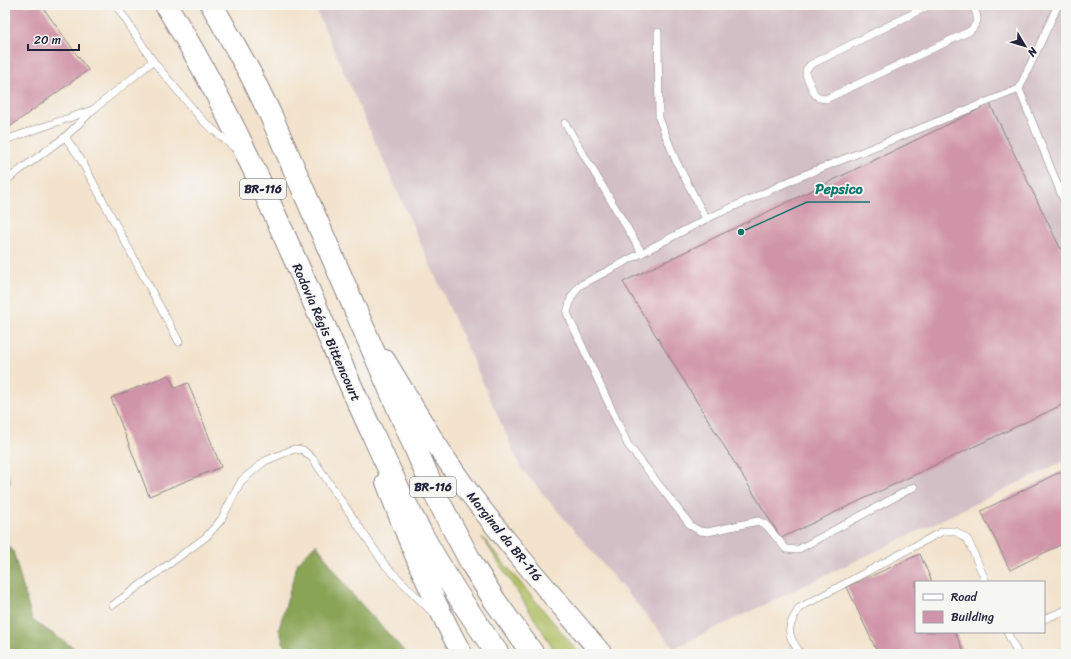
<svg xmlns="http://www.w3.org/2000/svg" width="1071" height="659" viewBox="0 0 1071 659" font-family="Sriracha,sans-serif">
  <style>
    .industrial { fill: #d2bec5 }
    .green { fill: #aebd60; stroke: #68704e }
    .forest { fill: #8aa456; stroke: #566348 }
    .building { fill: #d094a8 }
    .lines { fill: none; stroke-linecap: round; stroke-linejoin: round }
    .lane-casing { stroke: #8a8284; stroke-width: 8 }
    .secondary-casing { stroke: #8a8284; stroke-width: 22 }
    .highway-casing { stroke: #8a8284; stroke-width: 24 }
    .lane { stroke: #fff; stroke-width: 7 }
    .secondary { stroke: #fff; stroke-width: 20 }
    .highway { stroke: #fff; stroke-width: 22 }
    .labels { text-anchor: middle; stroke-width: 3.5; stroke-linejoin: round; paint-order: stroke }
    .shield { fill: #f6f6f2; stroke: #626272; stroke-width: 1 }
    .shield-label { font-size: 12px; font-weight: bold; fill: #22223b }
    .street-label { font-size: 13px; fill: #22223b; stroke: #f6f6f2 }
    .leader { fill: none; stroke: #0f766e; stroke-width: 1.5 }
    .callout-dot { fill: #0f766e; stroke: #f6f6f2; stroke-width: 1.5 }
    .callout-label { font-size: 14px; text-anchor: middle; font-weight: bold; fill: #0f766e; stroke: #f6f6f2; stroke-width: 3.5; stroke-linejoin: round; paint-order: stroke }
  </style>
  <rect width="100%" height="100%" fill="#f6f6f2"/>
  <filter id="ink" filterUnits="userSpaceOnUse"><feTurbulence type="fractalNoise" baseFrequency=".025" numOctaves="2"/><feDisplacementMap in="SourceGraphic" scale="8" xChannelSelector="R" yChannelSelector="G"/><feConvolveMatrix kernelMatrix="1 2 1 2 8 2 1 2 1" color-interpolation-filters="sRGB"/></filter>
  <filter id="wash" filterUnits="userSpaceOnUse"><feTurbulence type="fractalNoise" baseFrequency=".012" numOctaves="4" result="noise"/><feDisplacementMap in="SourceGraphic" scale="16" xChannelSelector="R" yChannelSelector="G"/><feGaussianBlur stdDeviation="0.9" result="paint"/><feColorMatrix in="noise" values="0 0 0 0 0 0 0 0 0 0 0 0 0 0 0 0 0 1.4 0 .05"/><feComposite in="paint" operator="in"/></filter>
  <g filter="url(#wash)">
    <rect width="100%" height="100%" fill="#f3e3cd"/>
    <polygon class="industrial" points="314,5 1066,5 1066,460 674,648 521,468"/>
    <polygon class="green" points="482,537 580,654 557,654"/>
    <g class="forest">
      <polygon points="5,542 13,551 32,620 83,654 5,654"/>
      <polygon points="316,544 351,593 404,651 405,654 287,654 279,629 298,562"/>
    </g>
    <g id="blocks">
      <g class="building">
        <polygon points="5,5 41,5 88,70 8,128 5,124"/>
        <polygon points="990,104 1066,260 1066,403 781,538 623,282"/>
        <polygon points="169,375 175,388 188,383 221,467 149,496 111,398"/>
        <polygon points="1066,469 1066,542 1010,570 981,511"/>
        <polygon points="920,554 932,582 916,582 916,632 955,632 965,654 878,654 847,587"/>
      </g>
    </g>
  </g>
  <g filter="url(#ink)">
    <use href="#blocks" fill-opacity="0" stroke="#8a8284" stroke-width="1"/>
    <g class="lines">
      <g class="lane-casing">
        <g id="lane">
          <polyline points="116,5 153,61 202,120 237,150"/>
          <path d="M 930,5 L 810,65 L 806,70 L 806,75 L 814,93 L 819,98 L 826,99 L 970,31 C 980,21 978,17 973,5"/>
          <polyline points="658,32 659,118 676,161 706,219"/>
          <polyline points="153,61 94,109 65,137 80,158 179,342"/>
          <polyline points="1019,89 1066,206"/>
          <polyline points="565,123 642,253"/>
          <polyline points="5,140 92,110"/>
          <polyline points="5,181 65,137"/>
          <polyline points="5,479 7,484"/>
          <polyline points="914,487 797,550 786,549 766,525 758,521 708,532 700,531 691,526 628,445 567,313 571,298 579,286 706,219 799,177 1019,89 1058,5"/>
          <polyline points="113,605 206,537 221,520 241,481 265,461 294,449 303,450 313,459 385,565 433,613"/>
          <polyline points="1044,619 1066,610"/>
          <polyline points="1007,632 1018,654"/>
          <path d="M 801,654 C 786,633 786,630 799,608 L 943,531 L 955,531 L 968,540 L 986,582"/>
        </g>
      </g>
      <g class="secondary-casing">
        <g id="secondary">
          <path d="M 385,360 C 413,406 439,452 471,495 C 512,550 558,602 602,654"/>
          <path d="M 386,482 C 408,541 432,599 462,654"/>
        </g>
      </g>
      <g class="highway-casing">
        <g id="highway">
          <path d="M 166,5 C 244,131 298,270 359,404 C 379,447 398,492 421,533 C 444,575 470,615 498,654"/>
          <polyline points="212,5 250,73 272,118 438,500 473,566 495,601 533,654"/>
        </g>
      </g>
      <use href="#lane" class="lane"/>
      <use href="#secondary" class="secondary"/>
      <use href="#highway" class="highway"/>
    </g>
  </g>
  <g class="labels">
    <g class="shield">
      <rect x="240" y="179" width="46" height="20" rx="3"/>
      <rect x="410" y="477" width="46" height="20" rx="3"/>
    </g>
    <g class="shield-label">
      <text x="263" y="193">BR-116</text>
      <text x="433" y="491">BR-116</text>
    </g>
    <g class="street-label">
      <text transform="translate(327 332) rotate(66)" y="5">Rodovia Régis Bittencourt</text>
      <text transform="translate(505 536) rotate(51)" y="5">Marginal da BR-116</text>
    </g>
  </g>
  <path class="leader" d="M741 232L807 202H870"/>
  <circle class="callout-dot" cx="741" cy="232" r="4"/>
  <g class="callout-label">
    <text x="839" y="194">Pepsico</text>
  </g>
  <rect width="1071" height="659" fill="none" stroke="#f6f6f2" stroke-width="20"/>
  <rect x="915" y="581" width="130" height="52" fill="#f6f6f2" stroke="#a1a1a9"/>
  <rect x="923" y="594" width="20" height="6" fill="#ffffff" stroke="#a1a1a9"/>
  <text x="951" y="601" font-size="12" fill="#22223b">Road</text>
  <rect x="923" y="611" width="20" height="12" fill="#d094a8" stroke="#a1a1a9"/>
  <text x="951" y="621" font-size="12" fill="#22223b">Building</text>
  <g transform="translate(1025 46) rotate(128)" stroke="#f6f6f2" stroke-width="3" paint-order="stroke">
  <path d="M0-3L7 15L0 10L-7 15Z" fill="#22223b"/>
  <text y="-6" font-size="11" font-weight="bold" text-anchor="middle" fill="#22223b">N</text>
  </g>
  <path d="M28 44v6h51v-6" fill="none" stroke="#22223b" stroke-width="2"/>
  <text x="34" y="44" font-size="12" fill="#22223b" stroke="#f6f6f2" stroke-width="3" paint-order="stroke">20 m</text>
</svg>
